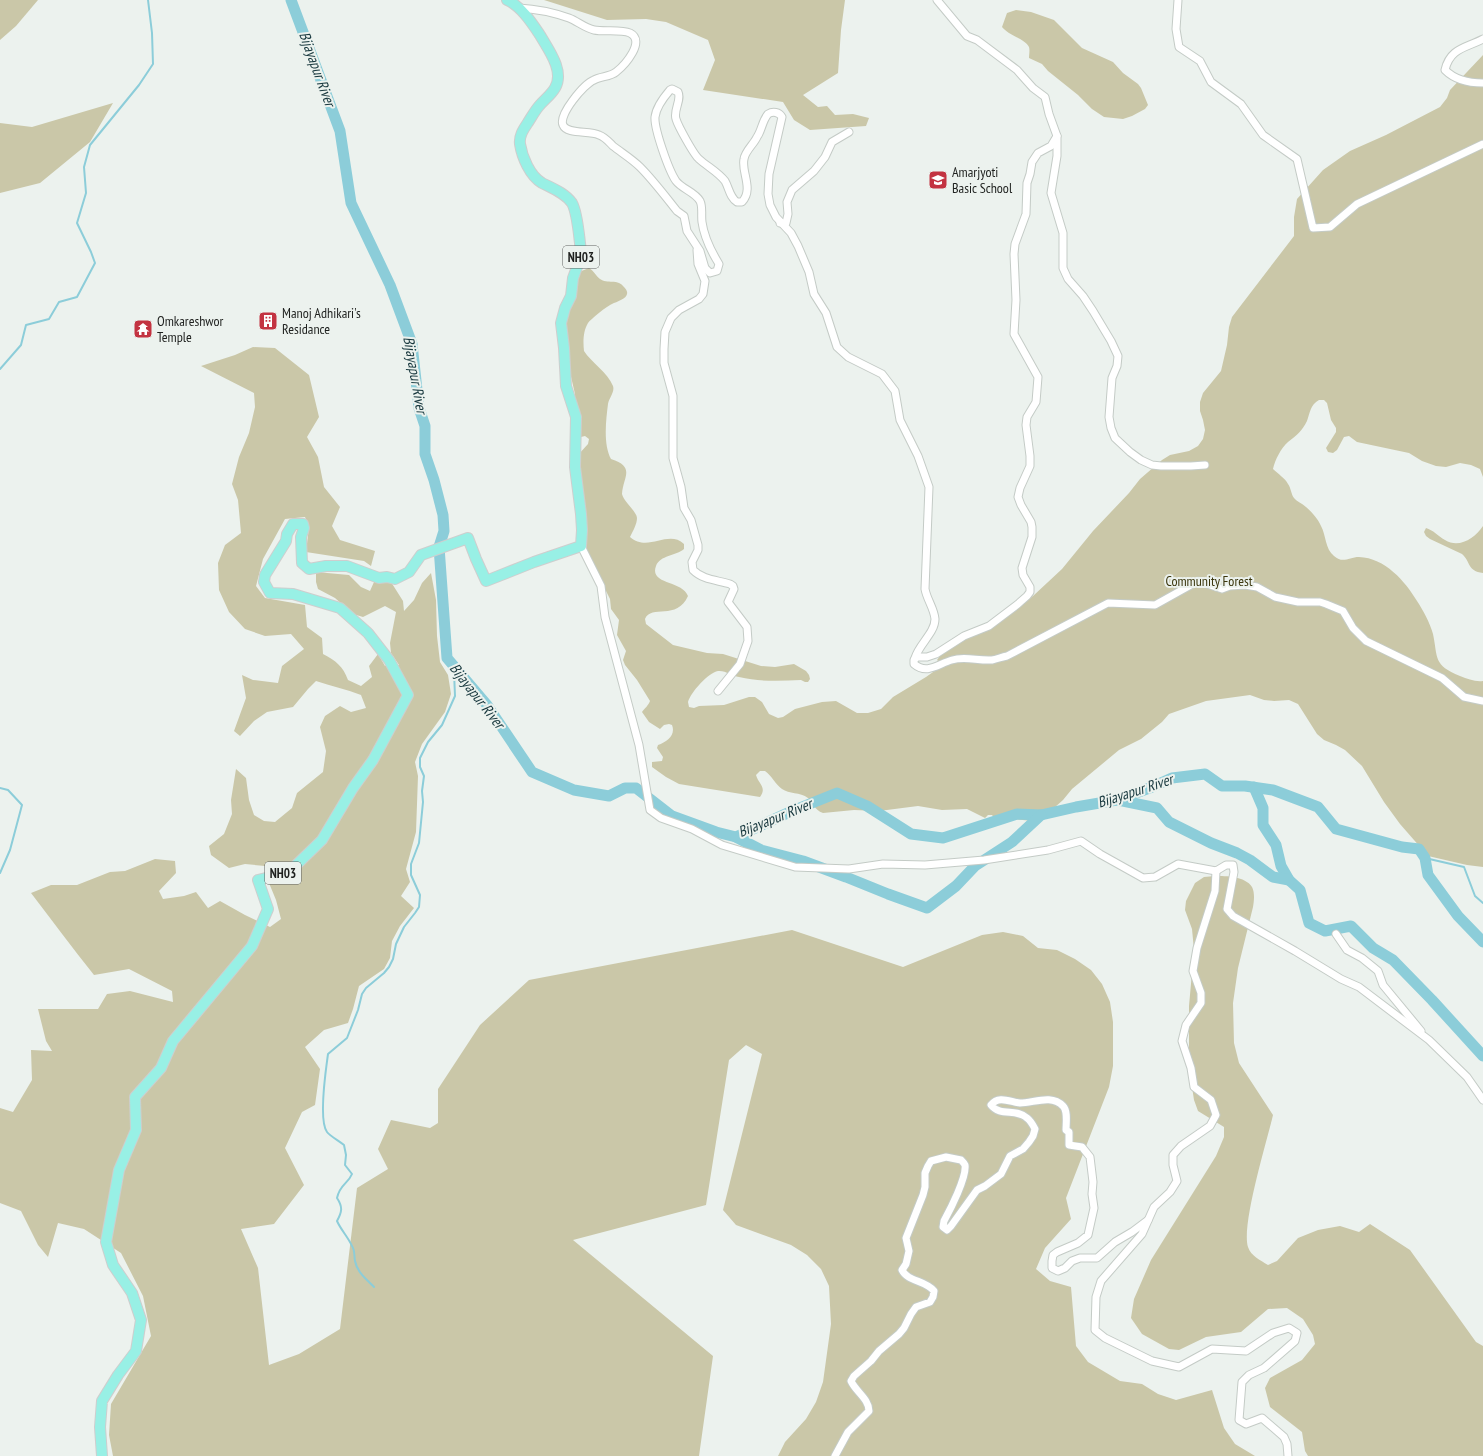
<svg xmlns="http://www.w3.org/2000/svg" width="1483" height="1456" viewBox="0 0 1483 1456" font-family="'PT Sans Narrow',sans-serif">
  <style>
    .green { fill: #cac7a8 }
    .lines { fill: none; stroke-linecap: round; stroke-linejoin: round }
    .stream { stroke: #8ccdd9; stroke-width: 2 }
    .river { stroke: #8ccdd9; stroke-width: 11 }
    .street-casing { stroke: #c4cbc6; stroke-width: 9 }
    .primary-casing { stroke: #cecece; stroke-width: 12 }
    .street { stroke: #fff; stroke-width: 7 }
    .primary { stroke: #98f0e5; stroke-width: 10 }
    .labels { text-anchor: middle; stroke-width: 4; stroke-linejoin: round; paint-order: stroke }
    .shield { fill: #ecf2ee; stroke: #5c5f5c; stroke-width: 1 }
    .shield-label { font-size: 13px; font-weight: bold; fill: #1e201e }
    .poi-label { font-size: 14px; fill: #1e201e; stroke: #ecf2ee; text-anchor: start }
    .park-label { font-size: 14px; fill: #3b360d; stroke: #ecf2ee }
    .water-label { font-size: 15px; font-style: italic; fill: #18383e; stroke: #ecf2ee }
  </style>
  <rect width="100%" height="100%" fill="#ecf2ee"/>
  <g class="green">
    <polygon points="0,0 38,0 16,26 0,40"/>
    <polygon points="544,0 845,0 841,30 838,73 803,95 818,107 827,106 835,115 853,114 869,118 866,126 810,130 794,120 783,102 703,90 715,60 708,40 666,22 646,19 607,20"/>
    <path d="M 1016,10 L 1031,12 L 1054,20 L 1082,48 L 1113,62 L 1123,73 L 1138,84 L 1141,88 L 1148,105 L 1145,109 L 1132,116 L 1123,119 L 1104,117 L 1092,109 L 1078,95 L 1048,71 L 1042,64 L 1029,58 C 1029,55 1030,50 1029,47 C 1025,39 1008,35 1002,27 L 1007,13 Z"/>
    <path d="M 1483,55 L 1483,477 L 1480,469 L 1471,465 L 1460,463 L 1446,467 L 1436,466 L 1422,461 L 1409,453 L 1357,442 L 1349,436 L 1344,437 L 1337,450 L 1333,453 L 1328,452 L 1326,448 L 1336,432 L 1336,428 L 1331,420 L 1327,403 L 1324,400 L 1319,400 C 1310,405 1310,413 1307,421 C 1302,431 1297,435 1288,442 C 1281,448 1275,460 1273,469 C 1278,474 1285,478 1288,484 C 1291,488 1291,494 1294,498 C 1297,502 1302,503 1306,507 C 1312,512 1318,519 1321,526 C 1326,535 1325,549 1334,556 C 1343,564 1349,557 1359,557 C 1385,558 1405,581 1417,601 C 1423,610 1430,623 1433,634 C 1438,658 1433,665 1460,676 C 1468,679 1475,682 1483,681 L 1483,867 L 1467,865 L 1428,856 L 1400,824 L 1384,802 L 1362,766 L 1345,750 L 1336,745 L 1324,740 L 1317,734 L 1298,704 L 1289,700 L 1274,701 L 1264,700 L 1250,695 L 1206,701 L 1169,714 L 1162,722 L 1141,739 L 1119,750 L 1072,789 L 1063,800 L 1045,816 L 1032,821 L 1014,819 L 998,823 L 992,815 L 988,815 L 985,818 L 967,809 L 942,810 L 918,806 L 879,811 L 854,810 L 823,813 C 814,810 814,803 808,798 C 800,792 789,794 782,789 C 775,784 772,776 765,771 L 760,771 L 756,775 C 759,785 767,787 760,797 L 679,784 L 666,777 L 652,767 L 652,762 L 662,761 L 663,757 L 657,748 L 658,745 C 667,742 676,735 672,725 L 669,724 L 664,725 L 660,729 L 649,722 L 642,712 C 645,708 648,706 650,701 L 637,680 L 625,665 L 623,660 L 626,651 L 617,635 L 619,620 L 611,609 L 610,599 L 585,549 L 578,455 L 588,444 L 589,439 L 585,436 L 581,437 L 574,404 L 575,394 L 569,368 L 565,329 L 566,319 L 579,272 L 589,268 C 594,271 596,276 600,279 C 607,284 618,279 623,286 C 635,297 618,301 612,304 C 607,306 591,319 588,323 C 583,331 583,342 584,351 C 591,362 608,373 613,386 C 615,392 609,398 608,404 C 606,420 603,444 611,459 C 636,467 623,477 622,494 C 624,502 637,512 637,518 C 637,524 633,531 630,537 C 648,553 668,529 684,544 L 684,549 C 676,556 660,555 656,566 C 649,585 682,580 688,596 C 677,621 651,604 645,619 L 646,624 L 673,645 L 707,653 L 723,654 L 761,666 L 775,667 L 794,664 L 806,671 L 809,675 L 810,679 L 808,682 L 805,682 L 801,680 C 780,681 759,682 739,677 C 732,676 725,670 718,671 C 708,673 691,692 688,702 L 689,707 L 694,708 L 699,706 L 724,705 L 749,697 L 755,697 L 762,702 L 769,714 L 778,718 L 783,717 L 795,709 L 822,702 L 836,701 L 857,713 L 868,713 L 881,709 L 893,697 L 926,677 L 943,665 L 937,660 L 943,652 L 975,634 L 985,631 L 1033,596 L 1062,569 L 1093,531 L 1129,493 L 1140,479 L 1162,460 L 1170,455 L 1189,451 L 1198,446 L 1203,439 L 1205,430 L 1203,420 L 1200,411 L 1200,402 L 1203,393 L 1221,371 L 1227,345 L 1229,327 L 1232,317 L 1294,236 L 1294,217 L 1297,199 L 1323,170 L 1350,151 L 1386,135 L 1440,107 L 1447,98 L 1450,90 Z"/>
    <polygon points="113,103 90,142 40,183 0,193 0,123 32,127"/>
    <path d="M 253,347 L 275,348 L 309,375 L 319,417 L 307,437 L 318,457 L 324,487 L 340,507 L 332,526 L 340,540 L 375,551 L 371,566 L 364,561 L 306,552 L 309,527 L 305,517 L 285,519 L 263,559 L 256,586 L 265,598 L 305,605 L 307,627 L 322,638 L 323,654 C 336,661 343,666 348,680 L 361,686 L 372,677 L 369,666 L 378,654 L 385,666 L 399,665 L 391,653 L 390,643 L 396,612 L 385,606 L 363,617 L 353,614 L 335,598 L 318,589 L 316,582 L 316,572 L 349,575 L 361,587 L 370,591 L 374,582 L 391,582 L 403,601 L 404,611 L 414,600 L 422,583 L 431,573 L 436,600 L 437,636 L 440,662 L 448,675 L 451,694 L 445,712 L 422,744 L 415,762 L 418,776 L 416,832 L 406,869 L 410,882 L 401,896 L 414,908 L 400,926 L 392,941 L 390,958 L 384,969 L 359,986 L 353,1009 L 348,1023 L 324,1030 L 305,1047 L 320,1069 L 315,1105 L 302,1112 L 285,1148 L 304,1185 L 274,1224 L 241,1229 L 258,1268 L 269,1365 L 299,1354 L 340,1329 L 357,1188 L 388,1169 L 378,1149 L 391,1120 L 430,1128 L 438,1123 L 438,1089 L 480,1025 L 529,980 L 792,930 L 903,967 L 982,935 L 1003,932 L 1023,936 L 1038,948 L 1057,950 L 1075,959 L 1091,970 L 1102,984 L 1110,1002 L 1113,1022 L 1113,1066 L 1109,1087 L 1066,1198 L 1071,1219 L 1045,1248 L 1036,1269 L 1050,1281 L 1071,1287 L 1076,1346 L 1088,1362 L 1120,1381 L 1142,1384 L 1158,1394 L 1176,1400 L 1212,1390 L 1224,1428 L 1235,1444 L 1255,1456 L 778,1456 L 785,1442 L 806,1419 L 816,1402 L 823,1382 L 831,1324 L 829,1286 L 821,1269 L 807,1255 L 791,1245 L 736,1225 L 723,1210 L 762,1054 L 746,1045 L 729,1060 L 706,1205 L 573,1240 L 713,1356 L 699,1456 L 113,1456 L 109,1435 L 111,1404 L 151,1336 L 143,1296 L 121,1253 L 84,1229 L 58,1223 L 48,1257 L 38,1245 L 21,1211 L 0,1203 L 0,1108 L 13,1112 L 32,1080 L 31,1050 L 52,1051 L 46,1041 L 38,1009 L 98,1009 L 107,994 L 130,991 L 173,1002 L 172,991 L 129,969 L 94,975 C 72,948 52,920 31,893 L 51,885 L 77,885 L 110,872 L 125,871 L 155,859 L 175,861 L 176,873 L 159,891 L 163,899 L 184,896 L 196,892 L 208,908 L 220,901 L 245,915 L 270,927 L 281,919 L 276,900 L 269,883 L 286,884 L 285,863 L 265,866 L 245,864 L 229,868 L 211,855 L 209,846 L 224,834 L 232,814 L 231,800 L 236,769 L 246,778 L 249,800 L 254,815 L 264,821 L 275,822 L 292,808 L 297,793 L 323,772 L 326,751 L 320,727 L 325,716 L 340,706 L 351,712 L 366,708 L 361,695 C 346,689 331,686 316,681 L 308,689 L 293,707 L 267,712 L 254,721 L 240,736 L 234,731 L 246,698 L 242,675 L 253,680 L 278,683 L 282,666 L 304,649 L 291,634 L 265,636 L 245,629 L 229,612 L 219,590 L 218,563 L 225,545 L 241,533 L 238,500 L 232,484 L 239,457 L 249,433 L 255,407 L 254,393 L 201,366 L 235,355 Z"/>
    <path d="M 1483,526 L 1483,573 C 1467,571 1471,562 1462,554 L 1430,539 L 1426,536 L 1424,532 L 1426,528 C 1433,530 1438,536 1445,540 C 1459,549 1475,538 1483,526 Z"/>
    <path d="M 1215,876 C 1226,876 1245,876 1252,887 C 1255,893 1254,901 1253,907 L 1238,968 L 1233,1003 L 1234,1043 L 1239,1063 L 1273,1115 C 1267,1141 1241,1225 1248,1247 C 1251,1256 1260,1260 1268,1265 L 1277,1261 L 1298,1238 L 1318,1230 L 1340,1226 L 1359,1232 L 1370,1224 L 1410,1250 L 1476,1342 L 1483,1346 L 1483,1456 L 1308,1456 L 1305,1451 L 1302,1432 L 1270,1407 L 1265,1388 L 1270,1378 L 1302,1360 L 1315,1344 L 1313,1335 L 1303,1319 L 1287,1308 L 1268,1309 L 1241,1332 L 1206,1337 L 1179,1350 L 1169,1349 L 1142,1334 L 1131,1318 L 1134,1299 L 1151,1260 L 1216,1156 L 1224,1137 L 1224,1127 L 1198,1111 L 1194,1100 L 1189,1067 L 1189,1006 L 1194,950 L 1192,929 L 1185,910 L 1186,901 L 1195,883 L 1204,877 Z"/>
  </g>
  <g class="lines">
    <g class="stream">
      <polyline points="0,369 21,345 26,325 49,319 59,302 77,297 95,263 91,252 77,223 86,193 84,167 90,145 139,85 153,64 152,33 148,0"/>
      <polyline points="0,788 8,790 22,805 10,850 0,873"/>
      <polyline points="1425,858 1464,867 1475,896 1483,903"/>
      <path d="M 374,1287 C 366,1279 357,1272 355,1261 C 354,1256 355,1250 352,1246 C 348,1237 341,1230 337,1221 C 342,1212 343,1207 337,1198 C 340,1184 348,1184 352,1174 L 345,1165 L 346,1155 L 344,1145 C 339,1141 330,1136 327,1132 C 318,1120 326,1069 328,1054 L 347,1038 L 358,1010 L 362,994 L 366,988 L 384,973 L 389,967 L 393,959 L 396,944 L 404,927 L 415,913 L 419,907 L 420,895 L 411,875 L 411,864 L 419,843 L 423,802 L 422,791 L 424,776 L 420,767 L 420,758 L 428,742 L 442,725 L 455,696 L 454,672 L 447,658"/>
    </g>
    <g class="river">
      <polyline points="291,0 340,131 351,203 390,285 412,344 419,408 425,426 425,454 434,480 443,515 444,531 439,547 447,658 487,705 532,772 574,790 609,796 625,788 636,788 672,816 716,832 736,837 792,811 837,793 867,806 911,834 943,838 1017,814 1041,815 1076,807 1117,800 1152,787 1172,778 1205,774 1222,786 1245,786 1273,790 1318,807 1336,829 1402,847 1419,849 1425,858 1428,875 1458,916 1483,942"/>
      <polyline points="1254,787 1263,808 1263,825 1276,845 1281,866 1289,880 1300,890 1309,923 1325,931 1351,926 1373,948 1393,960 1432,1000 1483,1056"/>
      <polyline points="1118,800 1157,808 1169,822 1211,843 1237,853 1250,860 1273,877 1289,880"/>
      <polyline points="736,837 761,850 803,861 846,877 888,894 927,908 956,886 975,866 1012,842 1041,815"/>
    </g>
    <g class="street-casing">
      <g id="street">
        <polyline points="937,0 967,36 977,40 1017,70 1033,88 1045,97 1049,114 1057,136 1057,156 1051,193 1063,233 1063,268 1068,279 1083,296 1093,311 1111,341 1118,356 1117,366 1112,378 1109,417 1111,428 1115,438 1130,452 1141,460 1152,465 1161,466 1191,466 1205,465"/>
        <polyline points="1178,0 1176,29 1179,47 1200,61 1211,82 1241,104 1263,135 1297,159 1313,228 1330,227 1357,204 1483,144"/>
        <path d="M 519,8 C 537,9 552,12 569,18 C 577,21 585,28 594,30 C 604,32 621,29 630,33 C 646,41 625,65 616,72 C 610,77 601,76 594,80 C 584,84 558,115 563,125 C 567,135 590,130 599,135 C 605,137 609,142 613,146 C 622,153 632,159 640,167 C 653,180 665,196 677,211 L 684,216 L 687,231 L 700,251 L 705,268 L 710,273 L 717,271 L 719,264 C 711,251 704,237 702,222 C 701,215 703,207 700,201 C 695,192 682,189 676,181 C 669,171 654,129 655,117 C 656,108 664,97 670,90 L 672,89 L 678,92 C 682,100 673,110 676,119 C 678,126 694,155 699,159 C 708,167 718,172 725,181 C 729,188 730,198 737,202 L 742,202 C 754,189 741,172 744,159 C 745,151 754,144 757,137 C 762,130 762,121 768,114 C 773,111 779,112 782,117 L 769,174 L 768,194 L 770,205 L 776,217 L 791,233 L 798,246 L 809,272 L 814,294 L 826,313 L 837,347 L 848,357 L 882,374 L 895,391 L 900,420 L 918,456 L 929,487 L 925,589 C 927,600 934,608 935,619 C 935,633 919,644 915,658"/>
        <path d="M 1483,39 C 1466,48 1450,48 1445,70 C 1455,80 1469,83 1483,83"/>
        <path d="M 1057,136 L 1051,146 L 1038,153 L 1032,162 L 1030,174 L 1027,183 L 1026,214 L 1015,244 L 1014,254 L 1016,300 L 1014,334 L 1038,377 L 1036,402 L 1027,417 L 1026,425 L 1030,456 L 1030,466 L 1020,488 L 1018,497 L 1021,505 L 1031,522 L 1032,527 L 1032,537 L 1022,568 L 1023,575 L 1030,587 L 1030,592 L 1027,596 L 1018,604 L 989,626 L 964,636 L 936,654 L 927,657 L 917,657 L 914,660 L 914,664 C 927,675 938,664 952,660 C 965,656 978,661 992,660 C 997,659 1002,657 1007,656 L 1108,603 L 1155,605 L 1198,581 L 1222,589 L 1230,586 L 1245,585 L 1257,587 L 1275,597 L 1298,602 L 1320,602 L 1326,604 L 1343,611 L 1353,628 L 1366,641 L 1442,678 L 1464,697 L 1483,701"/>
        <polyline points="780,223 786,223 788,214 787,202 792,190 814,171 825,157 832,142 849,132"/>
        <path d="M 697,250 L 698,264 L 705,281 L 703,294 L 699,299 L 679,310 L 671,318 L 665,332 L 664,349 L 664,363 L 673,396 L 673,458 L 681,487 L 684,508 L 691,520 L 698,545 L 698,550 L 692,562 L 693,570 C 703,580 717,580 730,584 L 733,586 L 734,589 L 728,602 L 747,627 L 748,641 L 740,664 L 718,691"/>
        <polyline points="581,546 601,586 605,617 639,745 650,810 661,818 692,829 722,845 795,867 849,869 883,864 925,865 984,860 1048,850 1081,841 1100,854 1143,878 1155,877 1178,864 1216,871 1226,865 1233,865 1234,872 1227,909 1233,916 1295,951 1341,979 1359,987 1429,1040 1467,1077 1483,1100"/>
        <polyline points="1216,871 1215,891 1197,948 1193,971 1201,993 1201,1003 1186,1025 1182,1041 1191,1068 1194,1087 1211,1100 1216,1115 1210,1126 1181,1146 1173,1155 1173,1165 1177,1181 1170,1192 1154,1207 1142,1234 1101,1281 1096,1297 1095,1330 1105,1338 1152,1361 1179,1367 1212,1349 1246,1351 1273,1333 1289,1328 1297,1333 1295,1341 1264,1368 1249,1375 1242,1382 1239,1420 1246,1424 1262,1418 1284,1437 1287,1444 1288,1456"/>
        <polyline points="1336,934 1347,950 1362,958 1378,971 1383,985 1421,1031"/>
        <path d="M 835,1456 L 848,1432 L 869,1411 C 869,1399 856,1392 851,1381 L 854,1376 L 871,1361 L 879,1351 L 899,1334 L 904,1328 L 911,1314 L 916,1307 L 930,1302 L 933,1297 L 934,1291 C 925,1280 908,1282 902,1270 L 906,1264 L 909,1251 L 906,1238 L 923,1195 L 925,1187 L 925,1173 L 928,1166 L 931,1161 L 946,1157 L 961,1160 C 962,1161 964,1163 965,1165 C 967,1177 950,1210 944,1221 L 943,1227 L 947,1230 L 951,1226 L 977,1190 L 985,1186 L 1001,1174 L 1010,1156 L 1023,1149 L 1029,1142 L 1033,1136 L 1035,1129 C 1033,1125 1031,1121 1027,1118 C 1017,1108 1000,1117 991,1105 C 999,1095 1010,1102 1020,1103 C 1034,1103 1051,1094 1063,1106 C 1068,1111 1066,1123 1066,1130 L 1069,1132 L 1069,1145 L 1082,1147 L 1090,1157 L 1093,1182 L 1092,1194 L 1094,1208 L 1088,1235 L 1078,1243 L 1057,1252 L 1053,1255 L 1052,1261 L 1052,1268 L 1058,1271 L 1065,1268 L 1072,1261 L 1080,1258 L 1097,1258 L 1115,1242 L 1132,1232 L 1148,1220"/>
      </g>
    </g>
    <g class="primary-casing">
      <path id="primary" d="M 102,1456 L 100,1427 L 102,1401 L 118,1375 L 136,1351 L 141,1320 L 132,1293 L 113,1265 L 106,1242 L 119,1170 L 136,1130 L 135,1097 L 161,1068 L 173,1041 L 252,946 L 268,909 L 258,880 L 286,873 L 291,870 L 322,840 L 353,788 L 373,760 L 408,695 L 389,660 L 368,633 L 340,608 L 293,594 L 270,593 L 264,582 L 265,575 L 286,541 L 287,534 L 293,524 L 303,524 L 304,528 L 301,537 L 302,563 L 309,569 L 326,566 L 347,566 L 379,578 L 387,577 L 395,579 L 409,572 L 421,555 L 468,538 L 476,559 L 486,581 L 534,562 L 581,546 L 582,530 L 581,514 L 575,467 L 576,417 L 566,386 L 564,348 L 561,323 L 565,308 L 571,296 L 573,278 L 581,256 L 581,251 C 579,238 578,214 572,203 C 565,193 552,188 542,183 C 530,176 522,157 520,144 C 519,136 523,130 527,124 C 531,118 534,112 539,106 C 544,100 551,95 555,88 C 565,71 548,49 540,35 C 532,23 521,6 507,0"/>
    </g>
    <use href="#street" class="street"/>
    <use href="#primary" class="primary"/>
  </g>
  <defs>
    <g id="school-square" transform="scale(1)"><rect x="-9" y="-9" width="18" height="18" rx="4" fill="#c33341" stroke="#ecf2ee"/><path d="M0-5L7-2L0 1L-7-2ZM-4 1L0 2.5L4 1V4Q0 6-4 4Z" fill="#fff"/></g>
    <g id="building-square" transform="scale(1)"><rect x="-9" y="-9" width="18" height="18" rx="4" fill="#c33341" stroke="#ecf2ee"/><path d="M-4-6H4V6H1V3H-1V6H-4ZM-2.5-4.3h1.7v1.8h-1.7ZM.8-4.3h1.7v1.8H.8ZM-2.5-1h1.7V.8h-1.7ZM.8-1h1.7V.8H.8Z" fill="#fff"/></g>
    <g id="temple-square" transform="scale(1)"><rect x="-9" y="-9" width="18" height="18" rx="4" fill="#c33341" stroke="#ecf2ee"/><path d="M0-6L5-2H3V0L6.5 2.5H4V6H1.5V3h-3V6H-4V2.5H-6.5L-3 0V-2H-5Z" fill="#fff"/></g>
  </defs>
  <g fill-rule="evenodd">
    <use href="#school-square" x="938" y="180"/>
    <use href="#building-square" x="268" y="321"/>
    <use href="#temple-square" x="143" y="329"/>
  </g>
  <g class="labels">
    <g class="shield">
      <rect x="563" y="246" width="36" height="22" rx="3"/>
      <rect x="265" y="862" width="36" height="22" rx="3"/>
    </g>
    <g class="shield-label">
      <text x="581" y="262">NH03</text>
      <text x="283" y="878">NH03</text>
    </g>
    <g class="poi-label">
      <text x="952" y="177">Amarjyoti<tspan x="952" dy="16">Basic School</tspan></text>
      <text x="282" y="318">Manoj Adhikari's<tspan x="282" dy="16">Residance</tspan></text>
      <text x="157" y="326">Omkareshwor<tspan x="157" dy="16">Temple</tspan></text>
    </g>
    <g class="park-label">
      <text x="1209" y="586">Community Forest</text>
    </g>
    <g class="water-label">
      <text transform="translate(317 69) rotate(70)" y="5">Bijayapur River</text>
      <text transform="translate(415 375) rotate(80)" y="5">Bijayapur River</text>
      <text transform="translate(477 696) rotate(52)" y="5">Bijayapur River</text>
      <text transform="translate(1135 791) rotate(-18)" y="5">Bijayapur River</text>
      <text transform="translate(775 818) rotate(-22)" y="5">Bijayapur River</text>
    </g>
  </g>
</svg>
